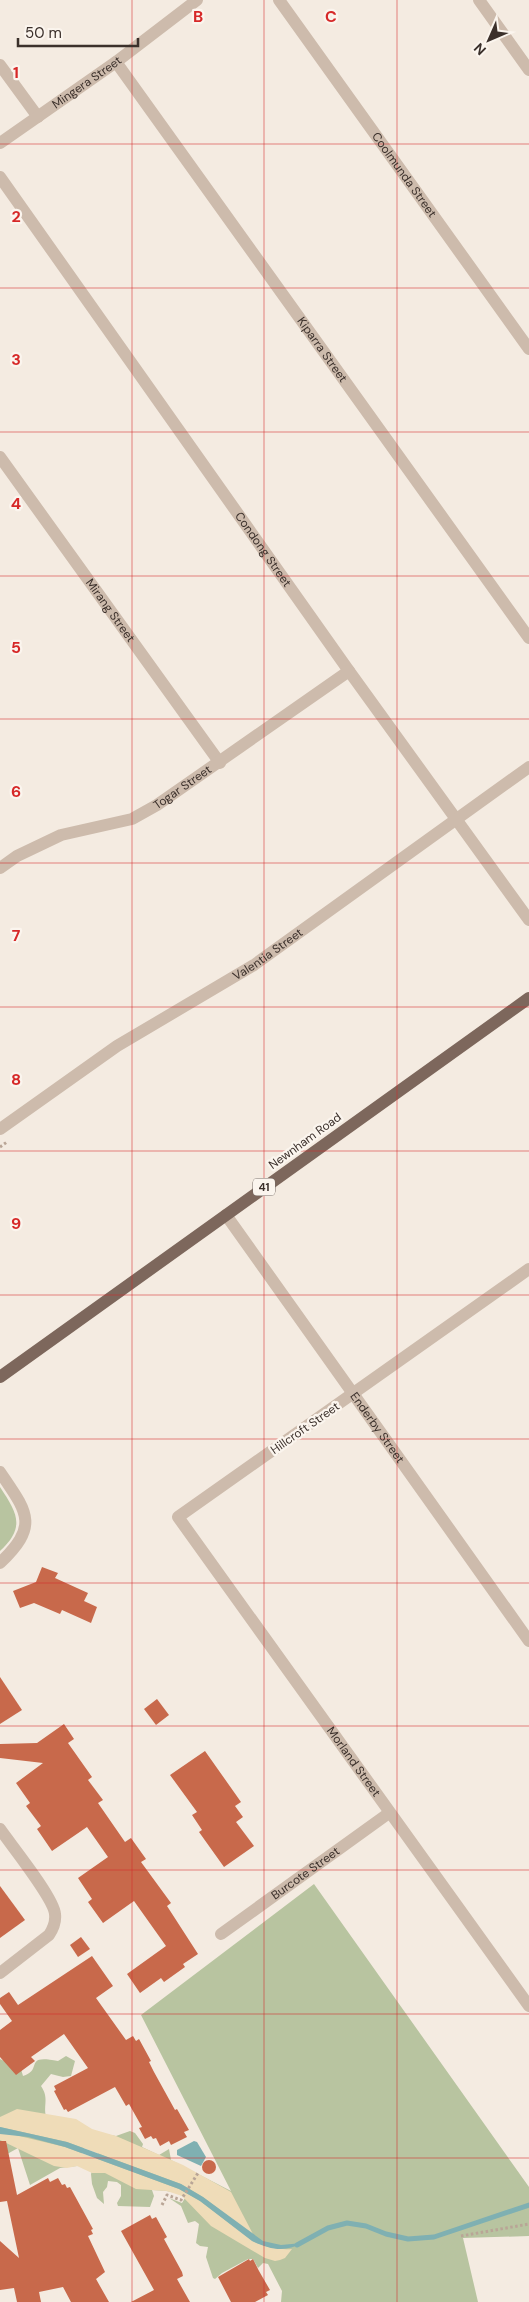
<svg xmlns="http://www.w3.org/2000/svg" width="529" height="2302" viewBox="0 0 529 2302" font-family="'DM Sans',sans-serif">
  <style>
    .green { fill: #b8c4a0 }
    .sand { fill: #efdcb8 }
    .water { fill: #7fb0b2 }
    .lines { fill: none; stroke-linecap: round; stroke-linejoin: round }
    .stream { stroke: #7fb0b2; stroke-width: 5 }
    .building { fill: #c8694b }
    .path { stroke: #b9a596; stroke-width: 3; stroke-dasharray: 2.5 2.5; stroke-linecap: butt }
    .minor { stroke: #cdbbac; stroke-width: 12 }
    .major { stroke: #7d675c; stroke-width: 12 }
    .grid { fill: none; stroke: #d62828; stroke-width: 1; stroke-opacity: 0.55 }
    .labels { text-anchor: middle; stroke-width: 4.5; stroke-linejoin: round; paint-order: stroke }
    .shield { fill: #fbf5ee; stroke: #756b66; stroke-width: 1 }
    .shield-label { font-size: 11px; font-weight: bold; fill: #3b302b }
    .street-label { font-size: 12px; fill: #3b302b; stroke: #fbf5ee }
    .grid-label { font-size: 16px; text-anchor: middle; font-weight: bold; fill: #d62828; stroke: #fbf5ee; stroke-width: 4.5; stroke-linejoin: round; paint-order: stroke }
  </style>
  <rect width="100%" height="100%" fill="#f4ebe1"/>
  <g class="green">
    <path d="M 0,1487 C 17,1513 26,1527 0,1551 Z"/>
    <path d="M 314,1884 L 529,2187 L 529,2236 L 463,2238 L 478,2302 L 281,2302 L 282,2291 L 268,2264 L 263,2263 L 258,2268 L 253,2259 L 248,2259 L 222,2273 L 215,2279 L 213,2278 L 206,2257 L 208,2247 L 200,2246 L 196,2243 L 199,2224 L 195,2221 L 188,2223 L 181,2206 L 169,2198 L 182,2203 L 185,2198 C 176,2190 163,2191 152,2190 L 154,2196 L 150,2207 L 118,2206 L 117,2203 L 121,2196 L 121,2185 L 117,2182 L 108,2181 L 107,2187 L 103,2192 L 104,2204 L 97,2198 L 92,2184 L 91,2174 L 105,2134 L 116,2136 L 130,2131 L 135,2133 L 143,2144 L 142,2147 L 159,2155 L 169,2149 L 171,2160 L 231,2191 L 141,2015 Z"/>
    <path d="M 66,2056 L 75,2061 L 71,2076 L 63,2077 L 51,2074 L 41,2086 C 50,2099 42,2107 47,2119 L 88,2138 L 77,2166 L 60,2168 L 30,2185 L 18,2148 L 0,2158 L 0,2059 L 21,2069 L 23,2076 C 44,2070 22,2054 58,2061 Z"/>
  </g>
  <g class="sand">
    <polygon points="17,2109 76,2119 92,2129 116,2136 183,2165 231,2192 254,2236 203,2197 181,2184 67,2142 0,2127 0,2117"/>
    <path d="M 7,2133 L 65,2147 L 179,2189 L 200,2201 L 253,2241 C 265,2247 278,2250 292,2249 L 285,2258 L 280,2260 L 275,2261 L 265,2258 L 211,2226 L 182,2196 L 167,2191 L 136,2189 L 105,2173 L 92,2173 L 77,2166 L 67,2168 L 54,2166 L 0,2140 L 0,2134 Z"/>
  </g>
  <g class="water">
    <path d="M 0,2127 L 67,2142 L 181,2184 L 203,2197 L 263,2241 L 281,2245 L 302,2243 C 285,2253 269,2249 252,2241 L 200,2201 L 179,2189 L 65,2147 L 28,2137 L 0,2134 Z"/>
    <polygon points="194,2141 197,2142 206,2157 201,2166 177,2155 177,2150"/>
  </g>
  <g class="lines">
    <polyline class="stream" points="297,2245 328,2228 347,2223 366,2226 386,2234 408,2239 434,2237 529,2205"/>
  </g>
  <g class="building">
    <polygon points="42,1567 58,1573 55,1578 88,1593 84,1601 97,1607 91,1623 62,1610 60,1614 34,1603 20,1608 13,1591 36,1582"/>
    <polygon points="0,1677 22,1710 0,1724"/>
    <polygon points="157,1699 169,1715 156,1725 144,1709"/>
    <polygon points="64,1724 74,1739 68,1743 92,1777 88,1780 103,1800 98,1803 125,1842 131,1838 146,1859 141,1862 171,1903 167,1906 198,1954 183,1964 185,1967 164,1982 161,1978 140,1993 127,1974 166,1946 134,1901 103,1923 88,1902 92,1899 78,1878 108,1857 87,1827 52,1851 37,1829 41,1826 26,1806 30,1803 16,1783 43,1763 0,1758 0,1744 37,1743"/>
    <polygon points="205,1751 241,1802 235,1806 243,1817 236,1822 254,1846 224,1867 199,1832 202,1830 192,1815 197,1812 170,1775"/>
    <polygon points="0,1886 25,1920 0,1938"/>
    <polygon points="81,1937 90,1949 78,1957 70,1945"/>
    <polygon points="92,1956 113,1986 96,1998 126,2040 133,2036 136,2041 139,2039 151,2061 149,2062 154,2072 175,2110 177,2109 189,2130 184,2132 187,2137 171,2145 169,2141 160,2146 156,2138 153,2139 151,2136 145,2139 139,2128 142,2127 129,2104 126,2106 115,2087 68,2112 66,2109 64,2110 54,2091 56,2090 54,2086 88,2068 64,2034 31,2057 35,2061 16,2075 0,2057 0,2030 12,2021 0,2004 0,1998 9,1992 18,2005"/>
    <polygon points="0,2141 6,2141 17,2195 48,2178 50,2182 58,2178 62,2185 65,2184 67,2188 70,2187 93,2229 91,2230 93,2234 88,2236 105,2272 96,2279 109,2302 71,2302 63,2287 39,2292 41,2302 17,2302 14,2288 0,2290 0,2241 19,2258 7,2201 0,2202"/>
    <circle cx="209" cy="2167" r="7"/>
    <polygon points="150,2215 152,2219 156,2217 167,2237 164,2239 182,2272 183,2276 177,2279 190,2302 131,2302 154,2290 121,2231"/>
    <polygon points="249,2259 250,2261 253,2259 259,2271 270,2290 266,2292 268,2295 255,2302 231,2302 218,2277"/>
  </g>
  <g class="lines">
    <g class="path">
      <polyline points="0,1147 7,1142"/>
      <polyline points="162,2205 167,2195 181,2200 198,2173"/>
      <polyline points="461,2236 529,2224"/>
    </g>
    <g class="minor">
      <path id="s1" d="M 279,0 L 529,349"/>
      <polyline points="479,0 529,70"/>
      <path id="s2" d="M 116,62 L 529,638"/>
      <polyline points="0,65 38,117"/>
      <path id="s3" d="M 0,143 L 116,62 L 197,0"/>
      <path id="s4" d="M 0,177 L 349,671 L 529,920"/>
      <path id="s5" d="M 0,457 L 220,763"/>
      <path id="s6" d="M 0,868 L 17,856 L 61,835 L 132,819 L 157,805 L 349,671"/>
      <path id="s7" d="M 0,1129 L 117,1046 L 254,965 L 529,767"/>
      <path id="s8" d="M 226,1215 L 529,1641"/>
      <path id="s9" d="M 529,1269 L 178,1517 L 529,2006"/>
      <path d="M 0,1472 C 27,1512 40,1525 0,1563"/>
      <path d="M 0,1829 C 11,1845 54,1898 55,1914 C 56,1922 53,1929 49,1935 L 0,1973"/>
      <path id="s10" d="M 221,1934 L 389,1813"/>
    </g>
    <polyline class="major" points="0,1377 529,998"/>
  </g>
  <path class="grid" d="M 132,0 L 132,2302M 264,0 L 264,2302M 397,0 L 397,2302M 0,144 L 529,144M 0,288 L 529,288M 0,432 L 529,432M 0,576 L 529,576M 0,719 L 529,719M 0,863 L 529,863M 0,1007 L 529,1007M 0,1151 L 529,1151M 0,1295 L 529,1295M 0,1439 L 529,1439M 0,1583 L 529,1583M 0,1726 L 529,1726M 0,1870 L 529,1870M 0,2014 L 529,2014M 0,2158 L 529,2158"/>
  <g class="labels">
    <rect class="shield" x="253" y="1178.5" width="22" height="17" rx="4"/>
    <g class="shield-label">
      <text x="264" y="1191">41</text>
    </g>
    <g class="street-label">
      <text dy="4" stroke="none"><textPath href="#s3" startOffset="106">Mingera Street</textPath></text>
      <text dy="4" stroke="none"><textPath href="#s1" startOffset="215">Coolmunda Street</textPath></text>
      <text dy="4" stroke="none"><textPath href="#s2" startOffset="354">Kiparra Street</textPath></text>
      <text dy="4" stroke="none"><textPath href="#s4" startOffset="456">Condong Street</textPath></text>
      <text dy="4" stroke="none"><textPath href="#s5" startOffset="189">Mirang Street</textPath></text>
      <text dy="4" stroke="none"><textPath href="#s6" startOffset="202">Togar Street</textPath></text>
      <text dy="4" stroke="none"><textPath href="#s7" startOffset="320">Valentia Street</textPath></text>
      <text transform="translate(305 1141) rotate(-36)" y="4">Newnham Road</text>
      <text transform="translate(305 1428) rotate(-35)" y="4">Hillcroft Street</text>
      <text dy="4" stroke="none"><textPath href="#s8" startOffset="261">Enderby Street</textPath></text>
      <text dy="4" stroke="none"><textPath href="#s9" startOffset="731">Morland Street</textPath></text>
      <text dy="4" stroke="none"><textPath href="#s10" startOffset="104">Burcote Street</textPath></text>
    </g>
  </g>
  <g class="grid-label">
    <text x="198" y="22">B</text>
    <text x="331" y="22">C</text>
    <text x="16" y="78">1</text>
    <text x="16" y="222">2</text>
    <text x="16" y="365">3</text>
    <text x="16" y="509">4</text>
    <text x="16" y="653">5</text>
    <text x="16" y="797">6</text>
    <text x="16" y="941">7</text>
    <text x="16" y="1085">8</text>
    <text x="16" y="1229">9</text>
  </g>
  <g transform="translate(489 40) rotate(225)" stroke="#fbf5ee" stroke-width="4" paint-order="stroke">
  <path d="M0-4L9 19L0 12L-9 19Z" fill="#3b302b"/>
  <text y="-8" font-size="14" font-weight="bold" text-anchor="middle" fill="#3b302b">N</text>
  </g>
  <path d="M18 38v8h120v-8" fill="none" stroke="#3b302b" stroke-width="2.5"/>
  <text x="25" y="38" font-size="15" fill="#3b302b" stroke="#fbf5ee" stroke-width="4" paint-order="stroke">50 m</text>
</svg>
